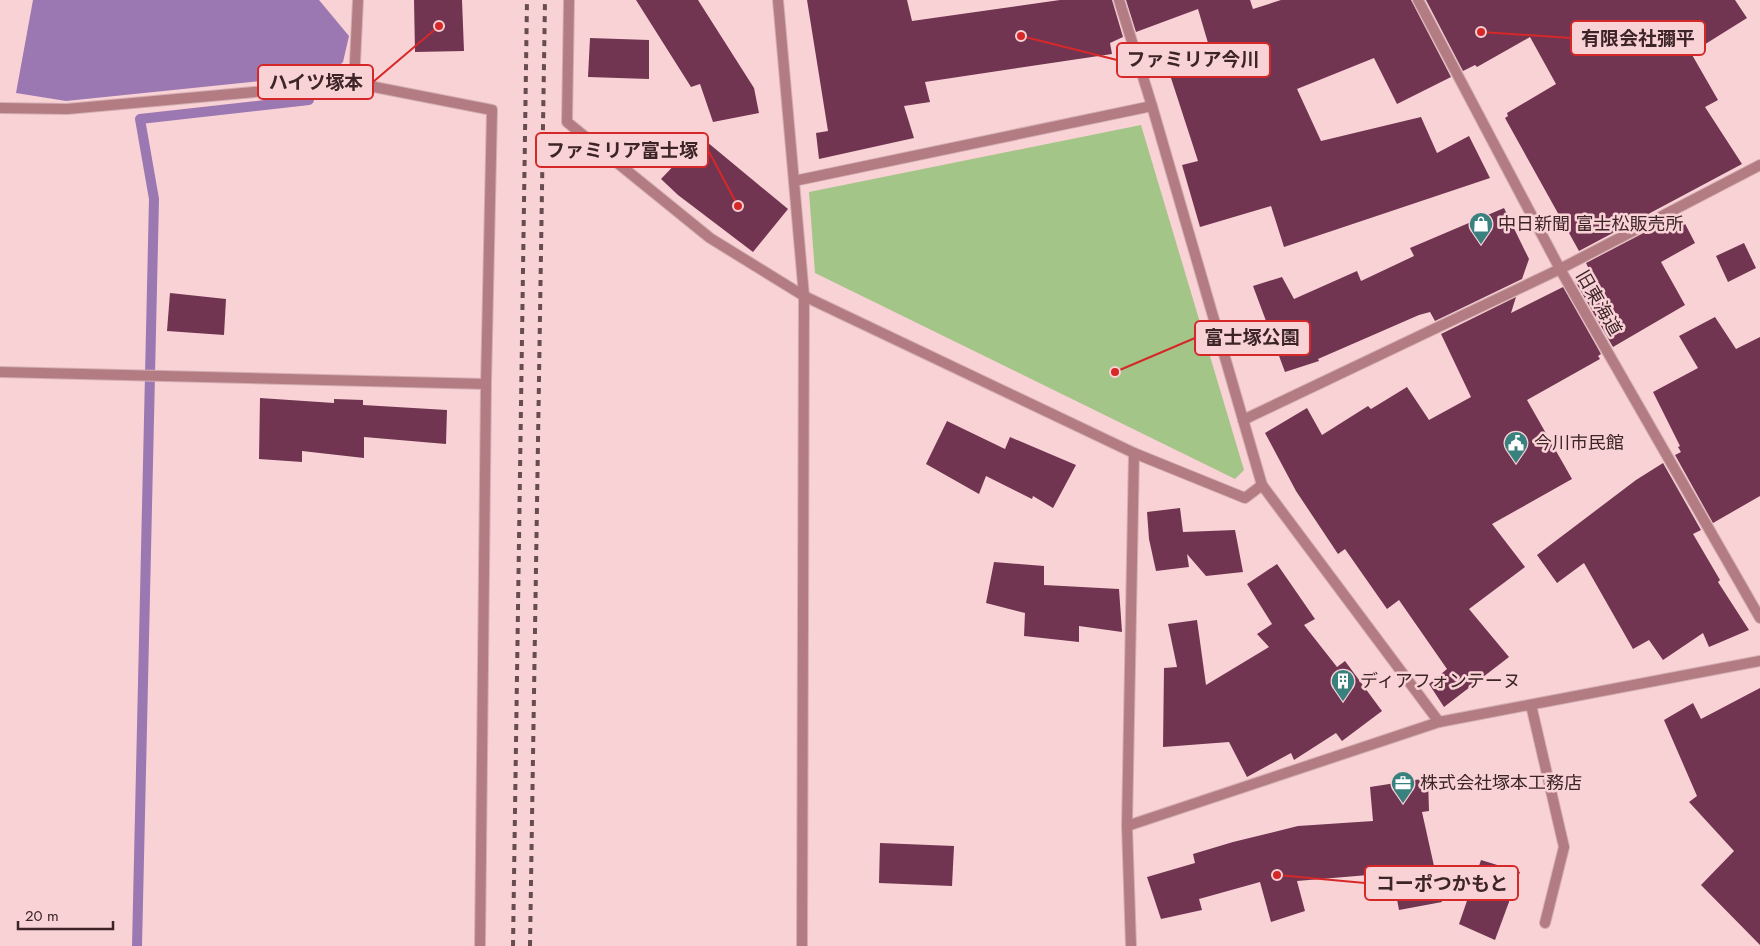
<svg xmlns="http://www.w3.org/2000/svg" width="1760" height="946" viewBox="0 0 1760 946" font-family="Jost,'Noto Sans JP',sans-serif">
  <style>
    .green { fill: #a3c588 }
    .water { fill: #9b78b1 }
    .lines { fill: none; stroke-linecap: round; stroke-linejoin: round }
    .stream { stroke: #9b78b1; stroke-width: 10 }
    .building { fill: #713552 }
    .minor-casing { stroke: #d3afb3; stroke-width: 12 }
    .minor { stroke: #b37c83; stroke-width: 10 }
    .rail { stroke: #684d50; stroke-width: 4; stroke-dasharray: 6 6; stroke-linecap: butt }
    .labels { text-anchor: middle; stroke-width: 5; stroke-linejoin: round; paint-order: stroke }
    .poi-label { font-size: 18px; fill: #3c2427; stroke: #f9d2d6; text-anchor: start }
    .street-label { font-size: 18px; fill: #3c2427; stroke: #f9d2d6 }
    .leader { fill: none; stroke: #d62828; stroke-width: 2 }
    .callout-dot { fill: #d62828; stroke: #f9d2d6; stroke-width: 2 }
    .callout { fill: #f9d2d6; stroke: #d62828; stroke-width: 2 }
    .callout-label { font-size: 19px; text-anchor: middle; font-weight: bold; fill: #3c2427 }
  </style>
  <rect width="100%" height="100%" fill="#f9d2d6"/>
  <polygon class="green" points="1141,125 1244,470 1235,479 815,273 809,192"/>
  <polygon class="water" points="33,0 319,0 349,36 343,62 330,74 66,101 16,93"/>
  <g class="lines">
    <polyline class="stream" points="137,946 154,199 140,119 309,100"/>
  </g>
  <g class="building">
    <polygon points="414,0 462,0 464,51 415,52"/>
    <polygon points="636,0 698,0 754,88 759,113 713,122 700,84 691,87"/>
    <polygon points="807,0 907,0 912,21 1060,0 1112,0 1123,37 1110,43 1112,54 925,82 930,102 904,106 914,138 819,159 816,133 828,131"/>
    <polygon points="1126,0 1250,0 1253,9 1281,0 1411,0 1451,77 1397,104 1374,58 1297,89 1321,141 1421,117 1437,153 1469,136 1490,178 1284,247 1271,206 1200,227 1182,165 1198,161 1170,75 1213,60 1198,9 1136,32"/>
    <polygon points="1426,0 1735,0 1747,18 1691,53 1718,100 1705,107 1742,164 1579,251 1505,118 1508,116 1507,113 1556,84 1530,37 1477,67 1475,65 1463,71"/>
    <polygon points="590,38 649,40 649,79 588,77"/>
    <polygon points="701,137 788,209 753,252 678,195 661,179"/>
    <polygon points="1504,208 1529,259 1522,279 1435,321 1430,312 1419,315 1318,359 1319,361 1285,372 1253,286 1282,277 1294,299 1357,271 1361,281 1414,256 1410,248"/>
    <polygon points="1680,214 1695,243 1661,262 1685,305 1613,347 1575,281 1591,273 1586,263"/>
    <polygon points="1744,243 1756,268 1728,282 1716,256"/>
    <polygon points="1563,287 1601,354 1598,356 1600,359 1527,400 1572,479 1492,524 1525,567 1469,609 1509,657 1444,707 1429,684 1447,669 1399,600 1387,609 1345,549 1338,554 1296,491 1265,433 1307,408 1322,435 1368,406 1371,409 1407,387 1429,420 1471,397 1441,334 1516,297 1511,313"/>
    <polygon points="170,293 226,299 224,335 167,331"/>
    <polygon points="1715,317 1736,349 1760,337 1760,496 1713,523 1675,455 1681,452 1678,447 1680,446 1653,392 1698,368 1679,336"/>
    <polygon points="260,398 334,403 334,399 363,400 363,405 447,410 446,444 364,437 364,458 302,451 302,462 259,459"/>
    <polygon points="947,421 1005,449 1010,437 1076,465 1053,508 1033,496 1032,499 986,476 979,494 926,464"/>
    <polygon points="1663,463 1701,530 1693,534 1720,580 1718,582 1749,630 1709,647 1703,633 1663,660 1649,640 1633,649 1584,563 1557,583 1537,555 1636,480"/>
    <polygon points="1180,508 1183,532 1235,530 1243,572 1206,576 1187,554 1189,567 1156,571 1149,539 1147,512"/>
    <polygon points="994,562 1044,566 1044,585 1119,589 1122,632 1079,626 1079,642 1024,636 1025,613 986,603"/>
    <polygon points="1277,564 1315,619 1304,625 1337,667 1345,661 1382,711 1342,741 1336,733 1294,760 1291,753 1247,777 1229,742 1163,747 1164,668 1177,667 1168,624 1197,620 1206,685 1269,647 1257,634 1272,624 1247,584"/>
    <polygon points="1760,688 1760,945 1701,885 1734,851 1689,802 1697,796 1664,720 1693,703 1701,719"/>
    <polygon points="1428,778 1429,811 1422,812 1442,902 1399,910 1392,873 1297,881 1305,911 1271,922 1260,882 1199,899 1202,910 1161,919 1147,877 1195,863 1193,854 1233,842 1298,826 1373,821 1370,787"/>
    <polygon points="880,843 954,846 952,886 879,883"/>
    <polygon points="1481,860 1520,872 1495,940 1459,924"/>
  </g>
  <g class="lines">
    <g class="minor-casing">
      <g id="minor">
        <polyline points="569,0 567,122 710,238 804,296 1134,453 1245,498 1262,485"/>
        <polyline points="778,0 804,296 802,946"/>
        <polyline points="1119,0 1152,106 1262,485 1439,722"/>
        <polyline points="1418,0 1560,269 1760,618"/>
        <polyline points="354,83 358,0"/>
        <polyline points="0,108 67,109 354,83 492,110 486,384 480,946"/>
        <polyline points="794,181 1152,106"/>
        <polyline points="0,372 486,384"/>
        <polyline points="1243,420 1560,269 1760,165"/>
        <polyline points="1531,705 1564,847 1545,923"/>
        <polyline points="1127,826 1439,722 1760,661"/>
        <polyline points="1131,946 1127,826 1134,453"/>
      </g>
    </g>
    <use href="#minor" class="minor"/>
    <g class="rail">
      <polyline points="513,946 527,0"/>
      <polyline points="530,946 545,0"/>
    </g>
  </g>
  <defs>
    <g id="shop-pin" transform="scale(1.25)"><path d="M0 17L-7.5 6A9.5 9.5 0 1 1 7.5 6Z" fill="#39817e" stroke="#f9d2d6"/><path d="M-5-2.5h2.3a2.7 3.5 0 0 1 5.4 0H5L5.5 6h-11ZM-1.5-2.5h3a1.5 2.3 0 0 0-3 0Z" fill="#fff"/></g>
    <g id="civic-pin" transform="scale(1.25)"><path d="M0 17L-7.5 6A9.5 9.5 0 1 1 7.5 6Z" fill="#39817e" stroke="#f9d2d6"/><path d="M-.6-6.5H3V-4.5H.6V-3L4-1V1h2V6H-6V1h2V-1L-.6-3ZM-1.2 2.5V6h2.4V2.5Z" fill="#fff"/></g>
    <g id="building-pin" transform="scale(1.25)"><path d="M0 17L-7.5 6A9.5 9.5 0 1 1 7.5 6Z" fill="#39817e" stroke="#f9d2d6"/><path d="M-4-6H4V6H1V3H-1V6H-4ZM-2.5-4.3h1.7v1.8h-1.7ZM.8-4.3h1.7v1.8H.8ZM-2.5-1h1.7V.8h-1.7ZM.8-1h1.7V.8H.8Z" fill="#fff"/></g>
    <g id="office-pin" transform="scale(1.25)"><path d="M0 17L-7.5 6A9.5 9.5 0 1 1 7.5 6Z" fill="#39817e" stroke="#f9d2d6"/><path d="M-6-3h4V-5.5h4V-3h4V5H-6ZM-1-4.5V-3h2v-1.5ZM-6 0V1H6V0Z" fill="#fff"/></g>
  </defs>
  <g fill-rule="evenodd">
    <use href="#shop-pin" x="1481" y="224"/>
    <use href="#civic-pin" x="1516" y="443"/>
    <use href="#building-pin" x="1343" y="681"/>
    <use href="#office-pin" x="1403" y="783"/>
  </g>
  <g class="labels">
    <g class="poi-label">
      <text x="1498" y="230">中日新聞 富士松販売所</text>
      <text x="1534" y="449">今川市民館</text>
      <text x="1360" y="687">ディアフォンテーヌ</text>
      <text x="1420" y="789">株式会社塚本工務店</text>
    </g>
    <g class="street-label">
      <text transform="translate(1599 303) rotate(60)" y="6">旧東海道</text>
    </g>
  </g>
  <path class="leader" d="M1481 32L1571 38M1021 36L1117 60M439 26L373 82M738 206L708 150M1115 372L1195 338M1277 875L1365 883"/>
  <g class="callout-dot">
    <circle cx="1481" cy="32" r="5"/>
    <circle cx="1021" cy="36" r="5"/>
    <circle cx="439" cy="26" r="5"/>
    <circle cx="738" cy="206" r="5"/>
    <circle cx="1115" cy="372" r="5"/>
    <circle cx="1277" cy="875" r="5"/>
  </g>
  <g class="callout">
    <rect x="1571" y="21" width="134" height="34" rx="5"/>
    <rect x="1117" y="43" width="153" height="34" rx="5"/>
    <rect x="258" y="65" width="115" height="34" rx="5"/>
    <rect x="536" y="133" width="172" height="34" rx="5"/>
    <rect x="1195" y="321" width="115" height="34" rx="5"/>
    <rect x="1365" y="866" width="153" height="34" rx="5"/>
  </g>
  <g class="callout-label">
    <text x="1638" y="45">有限会社彌平</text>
    <text x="1193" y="66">ファミリア今川</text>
    <text x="316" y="89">ハイツ塚本</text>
    <text x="622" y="157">ファミリア富士塚</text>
    <text x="1252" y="344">富士塚公園</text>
    <text x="1442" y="890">コーポつかもと</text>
  </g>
  <path d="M18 921v8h95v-8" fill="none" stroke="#3c2427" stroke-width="2.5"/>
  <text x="25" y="921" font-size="15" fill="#3c2427" stroke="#f9d2d6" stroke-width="4" paint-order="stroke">20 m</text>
</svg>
